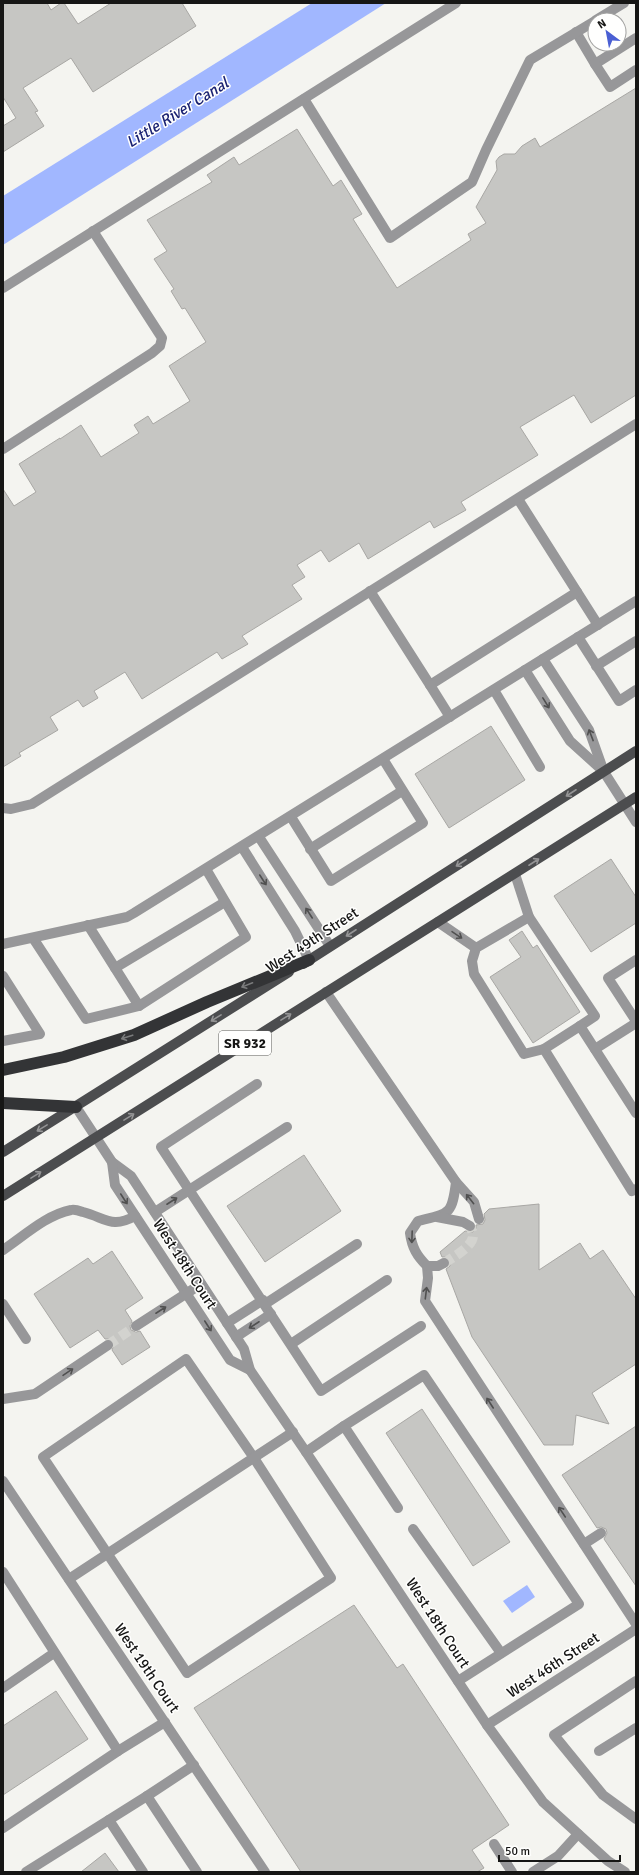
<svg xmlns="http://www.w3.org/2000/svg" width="639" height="1875" viewBox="0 0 639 1875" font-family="Signika,sans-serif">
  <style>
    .water { fill: #a1b7ff }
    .building { fill: #c6c6c3; stroke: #a8a7a4 }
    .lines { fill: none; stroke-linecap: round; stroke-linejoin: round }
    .minor-tunnel { stroke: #d3d3cf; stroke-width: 10; stroke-dasharray: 10 5; stroke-linecap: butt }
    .minor { stroke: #979799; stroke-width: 10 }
    .major { stroke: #4c4d4f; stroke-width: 10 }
    .highway { stroke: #333436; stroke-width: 12 }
    .oneway { stroke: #505050 }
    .oneway2 { stroke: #949495 }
    .oneway3 { stroke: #7a7b7c }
    .labels { text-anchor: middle; stroke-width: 3; stroke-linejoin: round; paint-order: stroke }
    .shield { fill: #fffffe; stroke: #5c5c5b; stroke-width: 1 }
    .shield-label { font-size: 14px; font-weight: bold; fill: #161615 }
    .street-label { font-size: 15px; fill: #161615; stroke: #fffffe }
    .water-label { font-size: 16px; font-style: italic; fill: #1b2373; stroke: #fffffe }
  </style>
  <rect width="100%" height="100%" fill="#f4f4f0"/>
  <g class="water">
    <polygon points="312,3 386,3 3,245 3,196"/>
    <polygon points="527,1585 535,1597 512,1613 503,1601"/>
  </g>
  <g class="building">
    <polygon points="3,3 47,3 51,10 61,3 64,3 78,24 111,3 182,3 196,26 93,92 71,58 23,88 38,111 35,112 44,126 3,152 3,126 16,118 3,97"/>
    <polygon points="636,88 636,395 591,423 574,395 520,427 538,455 461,502 466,510 434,528 430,521 368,559 359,543 329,562 321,550 297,565 305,577 292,585 302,599 242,636 248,644 222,659 217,652 142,699 125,672 94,691 98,698 83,707 78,700 50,717 58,730 19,753 21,756 3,767 3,489 14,506 36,492 19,464 60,438 60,439 81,425 101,457 139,433 134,425 148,416 153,424 190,401 169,366 206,342 185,308 182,309 171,291 174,289 154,259 167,251 147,220 212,182 207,175 234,157 239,165 297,129 333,186 341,180 362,214 353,219 397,288 471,240 468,234 486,223 476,207 497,170 496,161 499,157 504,154 515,154 522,146 535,138 540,147"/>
    <polygon points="491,726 525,780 449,828 415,774"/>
    <polygon points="611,859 636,897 636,923 591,952 554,896"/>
    <polygon points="522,931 533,948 537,945 580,1012 533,1043 490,977 521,957 509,940"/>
    <polygon points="304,1155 341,1211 265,1262 227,1206"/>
    <polygon points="539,1204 539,1270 580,1243 590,1259 603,1250 636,1299 636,1364 592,1393 609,1424 576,1415 573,1445 544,1445 472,1337 446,1269 450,1266 450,1260 447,1257 442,1257 440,1252 465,1231 473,1232 476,1229 476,1225 483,1224 485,1220 484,1214 489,1209"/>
    <polygon points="112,1251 143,1298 125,1310 132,1321 130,1326 131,1330 136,1332 140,1331 150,1347 122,1365 112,1350 114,1345 113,1341 110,1339 105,1339 98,1330 70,1348 34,1294 88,1258 93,1264"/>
    <polygon points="422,1409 510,1542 473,1566 386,1433"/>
    <polygon points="636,1426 636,1586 604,1539 607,1533 606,1529 601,1527 597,1528 562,1475"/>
    <polygon points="354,1605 397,1668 403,1664 509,1825 472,1850 484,1868 477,1872 301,1872 194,1708"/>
    <polygon points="56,1691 88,1739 3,1795 3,1726"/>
    <polygon points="105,1853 119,1872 81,1872"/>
  </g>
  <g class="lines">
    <g class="minor-tunnel">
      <path d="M 444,1263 C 452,1258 474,1246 473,1235 C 473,1232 471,1229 470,1226"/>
      <polyline points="108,1345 136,1326"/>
    </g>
    <g class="minor">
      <polyline points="596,20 624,3"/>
      <polyline points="576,32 595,64 636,38"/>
      <polyline points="595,64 610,87 636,70"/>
      <polyline points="304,99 390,238 472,182 486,150 530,60 595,21"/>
      <polyline points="3,288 456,3"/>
      <polyline points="3,449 152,353 160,346 162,338 93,231"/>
      <polyline points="518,499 598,625"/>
      <polyline points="370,591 430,685 577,592"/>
      <polyline points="578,637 619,701 636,690"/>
      <polyline points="543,659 589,730 604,772 636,822"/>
      <polyline points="596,666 636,641"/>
      <polyline points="525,670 570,741 602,770"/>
      <polyline points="430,685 450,717"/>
      <polyline points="494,690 540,767"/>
      <polyline points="3,808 11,809 32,804 636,424"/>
      <polyline points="291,817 331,881 423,823 383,759"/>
      <polyline points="259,837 330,946"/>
      <polyline points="242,847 295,931 309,960"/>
      <polyline points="310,849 402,791"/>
      <polyline points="515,874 529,917 595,1016 580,1026"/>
      <polyline points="529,917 476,948 472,961 474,974 524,1054 544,1049"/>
      <polyline points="438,922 476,948"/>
      <polyline points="88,925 139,1006"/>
      <polyline points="33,938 86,1019 139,1006 246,937 206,869"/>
      <polyline points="3,944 127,917 134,913 636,601"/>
      <polyline points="636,960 608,978 636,1021"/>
      <polyline points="115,968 225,902"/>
      <polyline points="3,976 40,1034 3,1041"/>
      <polyline points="326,992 456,1182 474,1202 479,1219"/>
      <polyline points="595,1049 636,1023"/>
      <polyline points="257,1084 161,1147 321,1391 421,1326"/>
      <polyline points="76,1107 112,1162 131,1176 244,1349 250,1370 306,1452 487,1725 543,1802 608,1861 625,1872"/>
      <polyline points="636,1113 580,1026 544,1049 632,1191 636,1189"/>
      <polyline points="112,1162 115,1185 230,1360 250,1370"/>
      <path d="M 456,1182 C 452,1215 450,1213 418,1221 L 410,1233 C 412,1248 417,1256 427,1266 L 428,1278 L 425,1301 L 636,1624"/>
      <polyline points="155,1212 287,1127"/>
      <polyline points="437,1217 463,1222 470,1226"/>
      <path d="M 3,1250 C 24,1236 46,1215 71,1210 C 75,1209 80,1211 83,1212 C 106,1218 112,1229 135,1216"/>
      <polyline points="427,1266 438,1266 444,1263"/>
      <polyline points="3,1304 26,1339"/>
      <polyline points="265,1304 357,1244"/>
      <polyline points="227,1323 263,1300"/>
      <polyline points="136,1326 201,1284"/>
      <polyline points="236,1337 271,1314"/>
      <polyline points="291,1344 387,1280"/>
      <polygon points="186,1359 254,1458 331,1578 187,1673 43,1457"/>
      <polyline points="3,1399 35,1394 108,1345"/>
      <polyline points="306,1452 344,1426"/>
      <polyline points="3,1481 265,1872"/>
      <polyline points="398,1508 344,1426 424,1375 579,1604 458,1681"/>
      <polyline points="413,1529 501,1653"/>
      <polyline points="584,1544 601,1533"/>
      <polyline points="3,1572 118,1751 3,1828"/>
      <polyline points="69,1579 293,1432"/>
      <polyline points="636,1681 554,1735 603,1795 636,1819"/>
      <polyline points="3,1688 54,1653"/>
      <polyline points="487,1725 636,1629"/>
      <polyline points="118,1751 165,1722"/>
      <polyline points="599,1751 636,1728"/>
      <polyline points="194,1765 147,1796 197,1872"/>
      <polyline points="109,1820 143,1872"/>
      <polyline points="494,1844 512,1872"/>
      <polyline points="26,1872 147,1796"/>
      <polyline points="533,1872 558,1856 578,1834"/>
    </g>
    <g class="major">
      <polyline points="303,964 636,751"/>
      <polyline points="3,1152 289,972"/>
      <polyline points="3,1196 636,797"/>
    </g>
    <g class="highway">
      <polyline points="3,1070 64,1057 134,1035 207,1002 309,960"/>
      <polyline points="3,1103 76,1107"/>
    </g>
  </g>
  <defs><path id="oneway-shaft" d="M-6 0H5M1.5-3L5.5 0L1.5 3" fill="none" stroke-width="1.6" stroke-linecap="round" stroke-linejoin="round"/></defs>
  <g class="oneway">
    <use href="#oneway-shaft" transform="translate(546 703) rotate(58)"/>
    <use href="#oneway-shaft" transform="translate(591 735) rotate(-111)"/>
    <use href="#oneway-shaft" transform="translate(263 880) rotate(57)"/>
    <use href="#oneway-shaft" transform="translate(309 913) rotate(-123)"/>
    <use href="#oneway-shaft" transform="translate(457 935) rotate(34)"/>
    <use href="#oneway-shaft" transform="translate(124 1199) rotate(57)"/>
    <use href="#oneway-shaft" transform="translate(470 1199) rotate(-128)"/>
    <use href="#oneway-shaft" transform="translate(172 1201) rotate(-33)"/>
    <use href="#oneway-shaft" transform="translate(412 1237) rotate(92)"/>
    <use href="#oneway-shaft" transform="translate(426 1293) rotate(-83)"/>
    <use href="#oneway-shaft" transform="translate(161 1310) rotate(-33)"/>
    <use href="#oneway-shaft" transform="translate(254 1325) rotate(147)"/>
    <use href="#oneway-shaft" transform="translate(208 1326) rotate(57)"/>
    <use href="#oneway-shaft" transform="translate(68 1372) rotate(-34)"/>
    <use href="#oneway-shaft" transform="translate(490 1403) rotate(-123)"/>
    <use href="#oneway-shaft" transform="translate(562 1512) rotate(-124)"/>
  </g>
  <g class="oneway2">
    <use href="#oneway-shaft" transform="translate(571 793) rotate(147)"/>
    <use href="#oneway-shaft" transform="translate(534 862) rotate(-33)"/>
    <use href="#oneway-shaft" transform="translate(461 863) rotate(147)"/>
    <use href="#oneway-shaft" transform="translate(351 933) rotate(147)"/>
    <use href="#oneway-shaft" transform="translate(286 1017) rotate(-32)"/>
    <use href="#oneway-shaft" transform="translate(216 1018) rotate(148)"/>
    <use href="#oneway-shaft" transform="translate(129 1117) rotate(-32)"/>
    <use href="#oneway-shaft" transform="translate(42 1128) rotate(149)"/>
    <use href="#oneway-shaft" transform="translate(36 1175) rotate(-32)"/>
  </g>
  <g class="oneway3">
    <use href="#oneway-shaft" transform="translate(247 985) rotate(158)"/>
    <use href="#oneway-shaft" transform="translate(127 1037) rotate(162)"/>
  </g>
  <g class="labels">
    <rect class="shield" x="219" y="1031" width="52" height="24" rx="3"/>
    <g class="shield-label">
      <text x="245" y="1048">SR 932</text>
    </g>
    <g class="street-label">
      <text transform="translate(312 940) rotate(-33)" y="5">West 49th Street</text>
      <text transform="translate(185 1264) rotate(57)" y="5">West 18th Court</text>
      <text transform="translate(438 1623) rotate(57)" y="5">West 18th Court</text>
      <text transform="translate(553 1665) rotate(-33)" y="5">West 46th Street</text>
      <text transform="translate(147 1668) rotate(56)" y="5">West 19th Court</text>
    </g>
    <g class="water-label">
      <text transform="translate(177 112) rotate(-32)" y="6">Little River Canal</text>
    </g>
  </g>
  <rect width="639" height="1875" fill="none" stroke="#161615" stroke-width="8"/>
  <g transform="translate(607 32) rotate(328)"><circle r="19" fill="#fffffe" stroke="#a2a2a1"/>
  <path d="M0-3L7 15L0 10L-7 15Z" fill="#4a5fd3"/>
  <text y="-6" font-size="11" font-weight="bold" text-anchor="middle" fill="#161615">N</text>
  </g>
  <path d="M499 1855v6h121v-6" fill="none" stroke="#161615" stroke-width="2"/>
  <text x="505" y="1855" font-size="12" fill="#161615" stroke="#fffffe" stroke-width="3" paint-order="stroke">50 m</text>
</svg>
